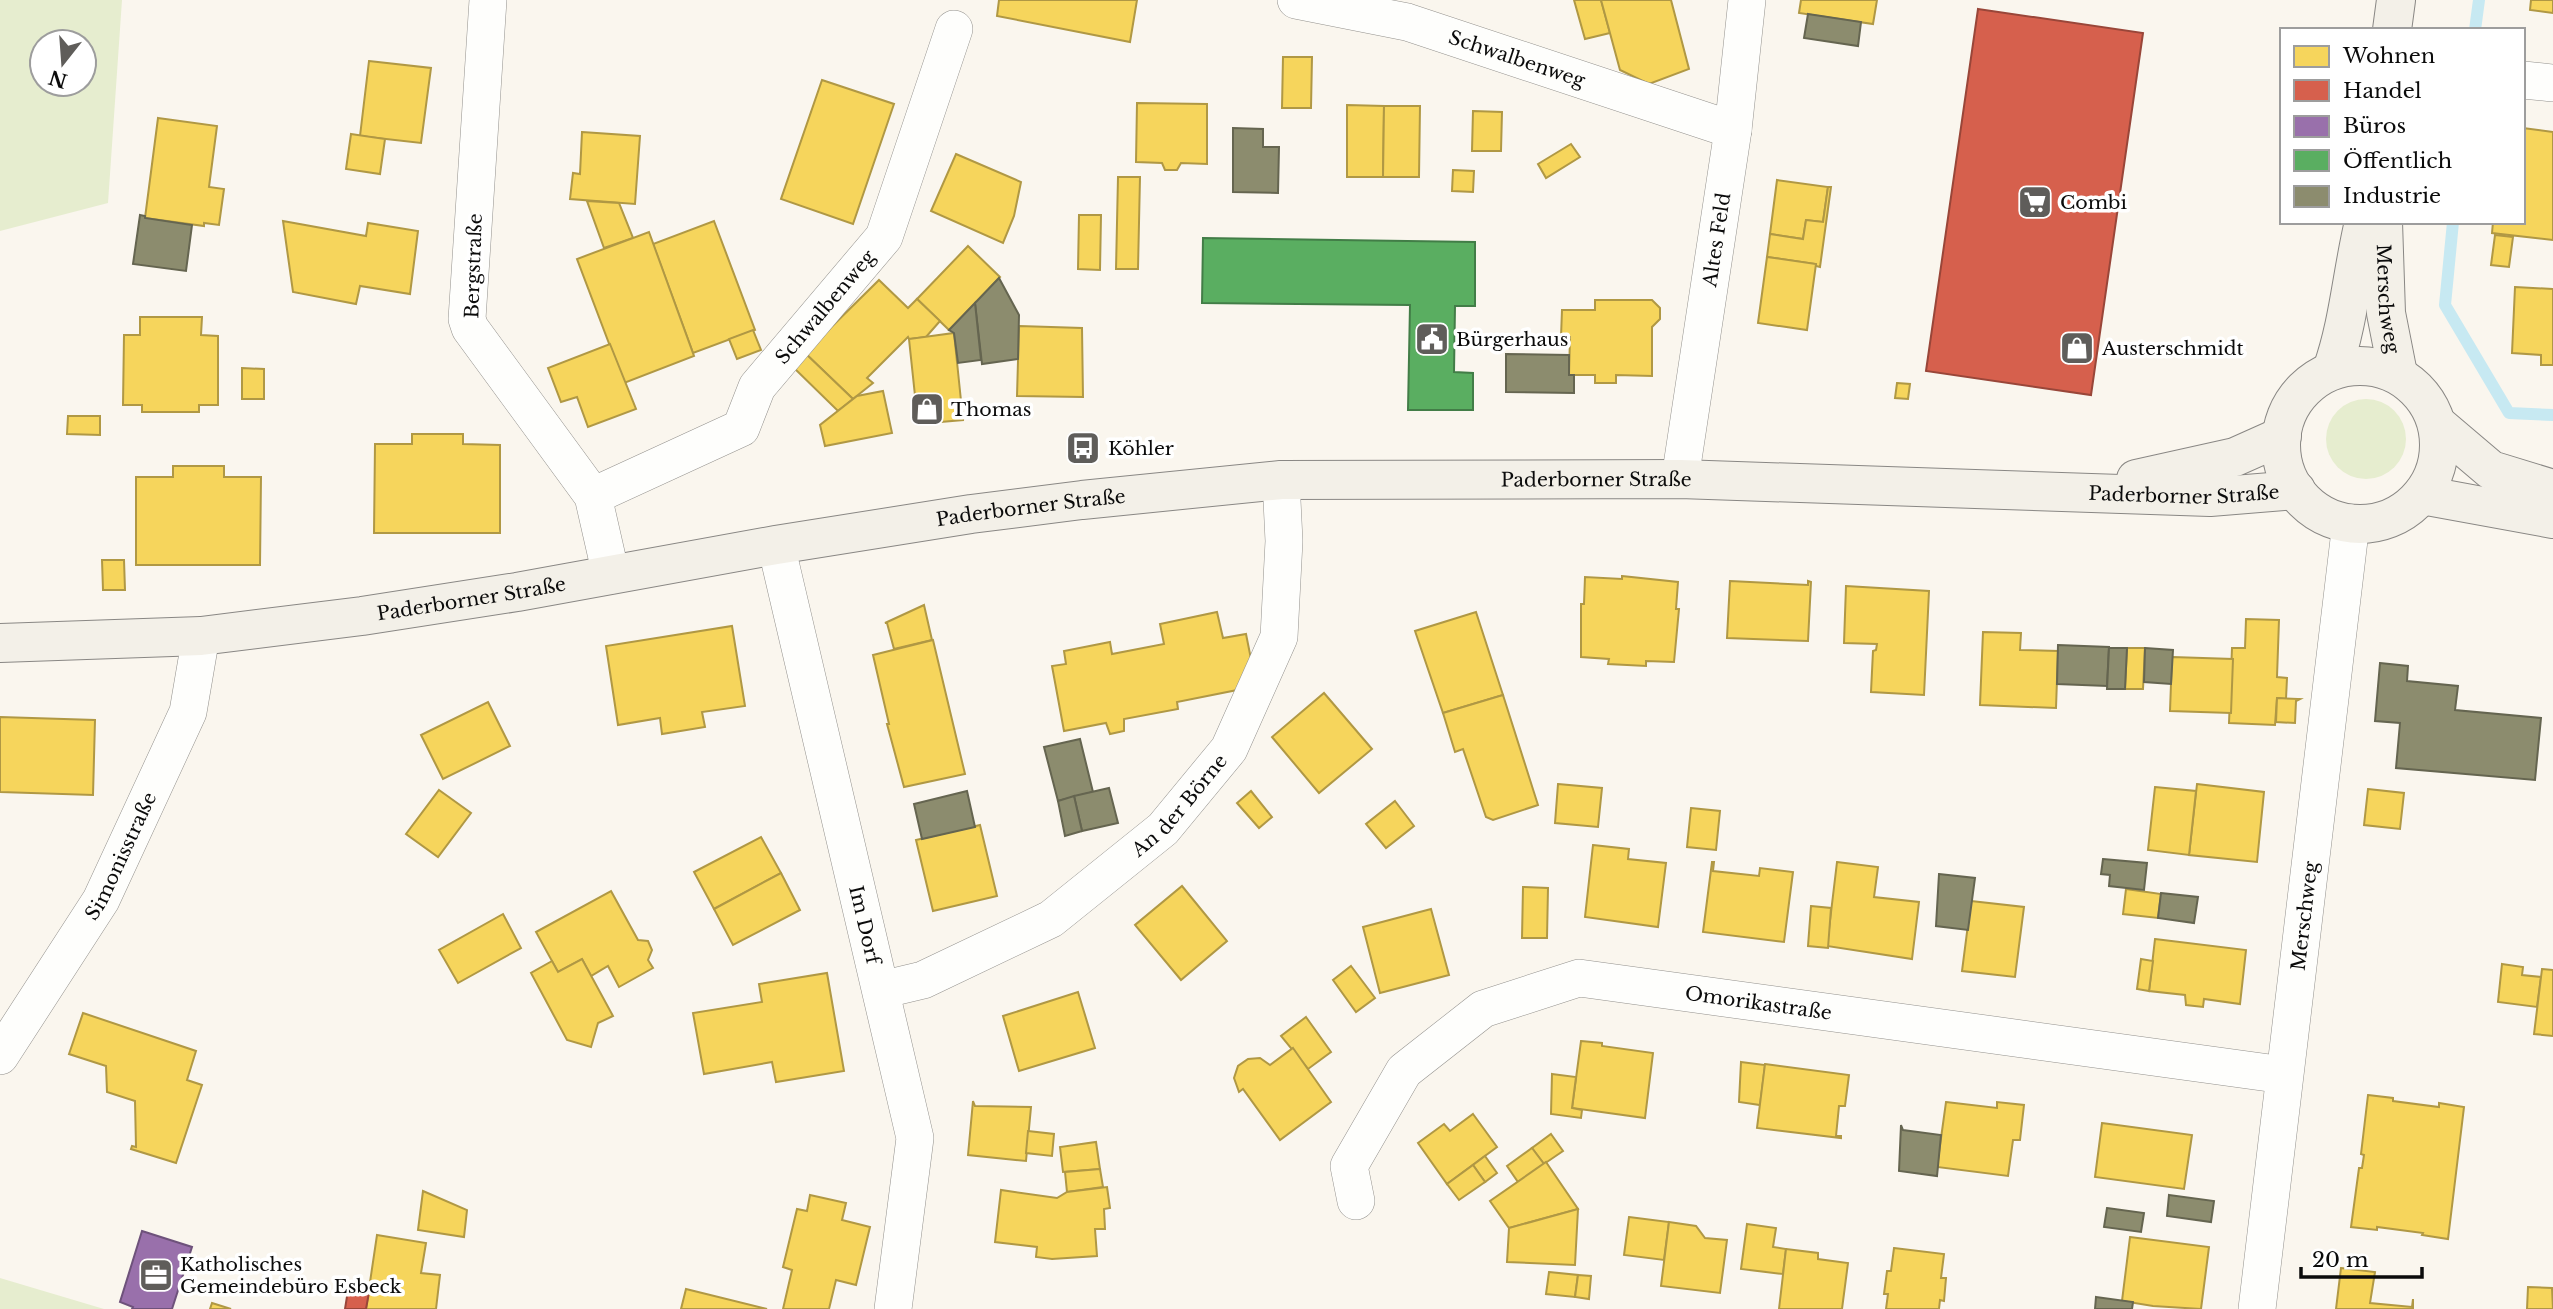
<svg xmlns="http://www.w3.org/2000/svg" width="2553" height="1309" viewBox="0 0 2553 1309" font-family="'Libre Baskerville',serif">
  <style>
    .green { fill: #e6edcf; fill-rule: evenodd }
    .homes { fill: #f6d55c; stroke: #b09844; stroke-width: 2 }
    .shops { fill: #d6604d; stroke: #994639; stroke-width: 2 }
    .offices { fill: #9970ab; stroke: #6e527b; stroke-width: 2 }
    .public { fill: #5aae61; stroke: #427d47; stroke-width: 2 }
    .industry { fill: #8c8c6e; stroke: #656550; stroke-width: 2 }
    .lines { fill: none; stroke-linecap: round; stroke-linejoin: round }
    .stream { stroke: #c7e9f2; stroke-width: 12 }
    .street-casing { stroke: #93918d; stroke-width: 38 }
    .secondary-casing { stroke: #898784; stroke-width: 40 }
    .street { stroke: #fefefc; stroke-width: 37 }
    .secondary { stroke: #f3f0e8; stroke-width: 38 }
    .labels { text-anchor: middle; stroke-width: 7; stroke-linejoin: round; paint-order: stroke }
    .street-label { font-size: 19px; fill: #0b0b0b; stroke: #fff }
    .poi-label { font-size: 19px; fill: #0b0b0b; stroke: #fff; text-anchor: start }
  </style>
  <rect width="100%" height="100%" fill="#faf6ee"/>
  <g class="green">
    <path d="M 0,0 L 122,0 L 108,203 L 0,231 ZM 42,42 L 84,42 L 84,84 L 42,84 Z"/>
    <circle cx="2366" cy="439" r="40"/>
    <polygon points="0,1278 104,1309 0,1309"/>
  </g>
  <g class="homes">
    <polygon points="999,0 1137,0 1130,42 997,16"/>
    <polygon points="1574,0 1601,0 1610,33 1585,39"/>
    <polygon points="1601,0 1671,0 1689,69 1649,84 1620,70"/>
    <polygon points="1801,0 1877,0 1873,24 1799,13"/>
    <polygon points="2531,0 2553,0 2553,13 2530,10"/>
    <polygon points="1283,57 1312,57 1311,108 1282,108"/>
    <polygon points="369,61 431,68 421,143 360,136"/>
    <polygon points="822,80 894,104 853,224 781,199"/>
    <polygon points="1137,103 1207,104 1207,164 1181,163 1177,170 1165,170 1162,163 1136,162"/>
    <polygon points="1347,105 1384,106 1383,177 1347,177"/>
    <polygon points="1384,106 1420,106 1419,177 1383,177"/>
    <polygon points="1473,111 1502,112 1501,151 1472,151"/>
    <polygon points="158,118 217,126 209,187 224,189 219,225 204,223 204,226 145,218"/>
    <polygon points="2523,128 2553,132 2553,240 2492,233 2493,222 2523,222"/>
    <polygon points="582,132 640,136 635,204 570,199 573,173 580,174"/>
    <polygon points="351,134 385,139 380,174 346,169"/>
    <polygon points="1571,144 1580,157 1546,178 1538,164"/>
    <polygon points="956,154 1021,182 1014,216 1003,243 931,211"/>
    <polygon points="1453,170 1474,171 1473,192 1452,191"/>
    <polygon points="1118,177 1140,177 1138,269 1116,269"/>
    <polygon points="1777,180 1828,187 1823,222 1806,220 1803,239 1770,234"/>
    <polygon points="1828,187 1831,187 1820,267 1816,266 1816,264 1767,257 1770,234 1803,239 1806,220 1823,222"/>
    <polygon points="587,201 619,203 633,238 604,248"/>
    <polygon points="1079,215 1101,215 1100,270 1078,269"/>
    <polygon points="283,221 366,236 368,223 418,231 410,294 360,286 356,304 293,292"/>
    <polygon points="714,221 755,330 693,353 653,244"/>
    <polygon points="649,232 694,356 624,383 577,259"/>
    <polygon points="2495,235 2513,237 2509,267 2491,265"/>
    <polygon points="968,246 1000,277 949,330 917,299"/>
    <polygon points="1767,257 1816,264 1807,330 1758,323"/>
    <polygon points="879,280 908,308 917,299 940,321 926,337 909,339 908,337 867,378 873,383 853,399 805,353"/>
    <polygon points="2515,287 2553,289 2553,365 2541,365 2541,355 2512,353"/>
    <polygon points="1595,300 1652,300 1660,308 1660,319 1652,327 1652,376 1616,375 1616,383 1595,383 1595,375 1569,375 1570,337 1561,337 1562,310 1595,310"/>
    <polygon points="140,317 202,317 201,335 218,336 218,405 199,405 199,412 142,412 142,405 123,405 124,335 140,335"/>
    <polygon points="1019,326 1082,328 1083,397 1017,396"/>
    <polygon points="753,330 761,350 737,359 729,339"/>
    <polygon points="954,333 963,420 918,424 909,339"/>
    <polygon points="610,344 636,409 588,427 577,397 561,402 548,368"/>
    <polygon points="805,353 853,399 838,411 792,366"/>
    <polygon points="242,368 264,369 264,399 242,399"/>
    <polygon points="1897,383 1910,384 1908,399 1895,398"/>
    <polygon points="883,391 892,433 825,446 820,425 857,396"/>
    <polygon points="68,416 100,416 100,435 67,434"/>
    <polygon points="412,434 463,434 463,444 500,445 500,533 374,533 375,444 412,444"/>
    <polygon points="173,466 224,466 224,477 261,477 260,565 136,565 136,477 173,477"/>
    <polygon points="102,560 124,560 125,590 103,590"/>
    <polygon points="1622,576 1678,582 1676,609 1679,609 1674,662 1646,661 1646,666 1608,664 1609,659 1581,657 1581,604 1584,604 1585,577 1622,579"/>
    <polygon points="1730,581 1808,585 1808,581 1811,582 1808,641 1727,638"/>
    <polygon points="1846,586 1929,591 1924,695 1871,692 1873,651 1876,650 1877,644 1844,643"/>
    <polygon points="924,605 932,640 894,649 887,623 885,623"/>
    <polygon points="1217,612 1223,638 1246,634 1254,674 1247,688 1177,702 1178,709 1124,719 1124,731 1110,734 1106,723 1064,731 1052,666 1066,664 1064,651 1110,642 1112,654 1164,644 1160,624"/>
    <polygon points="1476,612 1503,695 1443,713 1415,631"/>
    <polygon points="2246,619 2279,620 2277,677 2287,678 2286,699 2277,698 2275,725 2229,723 2232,648 2245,648"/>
    <polygon points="732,626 745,706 702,712 705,727 662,734 660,718 618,725 606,646"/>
    <polygon points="1983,632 2021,633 2020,650 2058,651 2056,708 1980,705"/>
    <polygon points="933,640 965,774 904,787 887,724 889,724 873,655"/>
    <polygon points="2127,648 2145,648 2143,689 2125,689"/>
    <polygon points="2172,657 2233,659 2231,713 2170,711"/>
    <polygon points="1324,693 1372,749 1319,793 1272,737"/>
    <polygon points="1503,695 1538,805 1493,820 1486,817 1463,749 1455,752 1443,713"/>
    <polygon points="2277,698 2300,699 2296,701 2295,723 2276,722"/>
    <polygon points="488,702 510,746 443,779 421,735"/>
    <polygon points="0,717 95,720 93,795 0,792"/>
    <polygon points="1558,784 1602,788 1598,827 1555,823"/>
    <polygon points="2197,784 2264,792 2257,862 2189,855"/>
    <polygon points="2155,787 2196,791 2189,855 2148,850"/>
    <polygon points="2368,789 2404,793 2400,829 2364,825"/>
    <polygon points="439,790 471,813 438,857 406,834"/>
    <polygon points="1251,791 1272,817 1259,828 1237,803"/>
    <polygon points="1395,801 1414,826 1386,848 1366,824"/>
    <polygon points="1691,808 1720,811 1716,850 1687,847"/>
    <polygon points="980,825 997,896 933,911 916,840"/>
    <polygon points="761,837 781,873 714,909 694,872"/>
    <polygon points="1593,845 1629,849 1628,859 1666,863 1658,927 1585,917"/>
    <polygon points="1712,862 1714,862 1713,871 1759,876 1760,868 1793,872 1784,942 1703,932"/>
    <polygon points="1837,862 1878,867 1874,897 1919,902 1912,959 1827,946"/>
    <polygon points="781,873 800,910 733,945 714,909"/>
    <polygon points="1182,886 1227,941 1181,980 1135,925"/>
    <polygon points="1523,887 1548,888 1547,938 1522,938"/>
    <polygon points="2126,889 2161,894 2158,918 2123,914"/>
    <polygon points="611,891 638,940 648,941 652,950 648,960 653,968 619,987 608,966 591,976 582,959 558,972 536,932"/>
    <polygon points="1971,901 2024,907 2015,977 1962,971"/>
    <polygon points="1811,906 1831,908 1828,948 1808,946"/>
    <polygon points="1431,909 1449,975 1380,993 1363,927"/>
    <polygon points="503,914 521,948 458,983 439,950"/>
    <polygon points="2155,939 2246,950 2240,1004 2204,999 2203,1007 2186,1005 2185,995 2149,991"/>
    <polygon points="582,959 613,1016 598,1023 591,1047 567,1040 531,973 552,961 558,972"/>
    <polygon points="2141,959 2153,961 2149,991 2137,989"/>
    <polygon points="2502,964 2523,967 2522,975 2541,977 2537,1007 2498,1002"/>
    <polygon points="1351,966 1375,998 1356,1012 1333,980"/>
    <polygon points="2542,969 2553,970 2553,1036 2534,1034"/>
    <polygon points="827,973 844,1071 776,1082 772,1062 704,1074 693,1013 762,1002 759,984"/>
    <polygon points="1078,992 1095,1048 1019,1071 1003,1016"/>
    <polygon points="83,1013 196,1051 187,1080 202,1085 176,1163 131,1149 132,1146 136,1147 135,1101 107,1092 106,1066 69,1054"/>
    <polygon points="1306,1017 1331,1052 1308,1069 1281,1036"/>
    <polygon points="1581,1041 1602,1043 1602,1046 1653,1053 1645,1118 1572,1108"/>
    <polygon points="1293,1048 1331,1102 1280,1140 1243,1089 1239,1092 1234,1078 1238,1066 1248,1059 1260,1058 1270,1065"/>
    <polygon points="1741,1062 1765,1065 1760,1105 1739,1102"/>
    <polygon points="1765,1064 1849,1075 1845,1106 1839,1106 1836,1136 1841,1136 1841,1138 1757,1128"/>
    <polygon points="1552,1074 1576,1077 1572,1108 1582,1110 1581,1118 1551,1114"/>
    <polygon points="2368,1095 2393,1098 2393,1101 2439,1107 2439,1103 2464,1107 2448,1239 2422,1235 2423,1233 2377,1227 2377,1230 2351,1227 2359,1168 2362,1168 2364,1155 2361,1154"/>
    <polygon points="973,1101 975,1106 1031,1107 1026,1161 968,1155"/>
    <polygon points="1946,1102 1997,1108 1997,1102 2024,1105 2020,1140 2013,1140 2008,1176 1937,1167"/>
    <polygon points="1473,1114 1497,1147 1447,1184 1418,1143 1444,1124 1450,1131"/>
    <polygon points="2102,1123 2192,1135 2184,1189 2095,1177"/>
    <polygon points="1028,1131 1054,1134 1052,1156 1026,1153"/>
    <polygon points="1551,1134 1563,1151 1544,1164 1532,1148"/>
    <polygon points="1096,1142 1100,1169 1063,1172 1060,1147"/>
    <polygon points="1532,1148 1544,1164 1518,1182 1507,1166"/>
    <polygon points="1485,1156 1497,1173 1485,1182 1473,1165"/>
    <polygon points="1546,1162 1578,1209 1509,1228 1490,1201"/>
    <polygon points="1473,1165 1485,1182 1459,1200 1447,1184"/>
    <polygon points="1100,1169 1103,1187 1067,1192 1065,1172"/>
    <polygon points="1107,1187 1110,1208 1104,1209 1105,1229 1095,1229 1097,1256 1052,1259 1036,1257 1037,1247 995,1242 1001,1190 1057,1198 1067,1192"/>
    <polygon points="423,1191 467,1210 464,1237 418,1230"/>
    <polygon points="810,1195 846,1203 842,1220 870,1227 856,1285 836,1280 829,1309 783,1309 792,1270 783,1267 797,1209 807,1211"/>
    <polygon points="1578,1209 1575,1265 1507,1262 1509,1228"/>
    <polygon points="1629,1217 1669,1222 1664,1260 1624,1255"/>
    <polygon points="1669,1222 1696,1226 1705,1238 1727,1240 1720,1293 1661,1286"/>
    <polygon points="1747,1224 1776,1228 1773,1247 1786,1249 1783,1274 1741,1269"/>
    <polygon points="377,1235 426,1243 421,1273 440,1275 436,1309 366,1309"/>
    <polygon points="2130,1237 2209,1247 2201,1309 2153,1306 2122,1301"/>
    <polygon points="1894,1248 1944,1254 1941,1278 1946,1278 1944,1301 1940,1300 1939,1309 1886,1309 1888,1294 1884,1294 1887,1271 1891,1271"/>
    <polygon points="1786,1249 1818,1253 1818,1259 1848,1263 1842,1309 1779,1309"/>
    <polygon points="2341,1268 2375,1272 2370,1303 2412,1307 2413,1299 2413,1309 2336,1309"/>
    <polygon points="1549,1272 1578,1275 1575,1297 1546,1294"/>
    <polygon points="1578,1275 1591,1276 1589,1299 1575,1297"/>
    <polygon points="2528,1287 2552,1288 2553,1309 2527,1309"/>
    <polygon points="686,1289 767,1309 681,1309"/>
    <polygon points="212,1303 231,1309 210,1309"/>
  </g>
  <g class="shops">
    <polygon points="1978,9 2143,33 2091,395 1926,371"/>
    <polygon points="349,1284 370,1287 366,1309 345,1309"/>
  </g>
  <polygon class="offices" points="142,1231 192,1247 172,1309 132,1309 133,1307 120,1302"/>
  <polygon class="public" points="1203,238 1475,242 1475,306 1455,306 1454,372 1473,373 1473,410 1408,410 1410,305 1202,303"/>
  <g class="industry">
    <polygon points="1808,14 1861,22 1858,46 1804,38"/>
    <polygon points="1233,128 1263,129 1263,147 1279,147 1278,193 1233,192"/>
    <polygon points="140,215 145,216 145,218 192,225 186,271 133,264"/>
    <polygon points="999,278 1019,315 1018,359 982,364 975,303"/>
    <polygon points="975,303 981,360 958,363 954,333 949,330"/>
    <polygon points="1506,354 1569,355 1569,375 1574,375 1574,393 1506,392"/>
    <polygon points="2058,645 2109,647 2107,686 2057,684"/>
    <polygon points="2109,648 2127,648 2125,689 2107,689"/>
    <polygon points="2145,648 2173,650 2171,684 2144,682"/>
    <polygon points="2380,663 2408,666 2407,681 2458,686 2455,710 2541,718 2535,780 2396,768 2400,723 2375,721"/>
    <polygon points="1080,739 1093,792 1058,801 1044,747"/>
    <polygon points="1109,788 1118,823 1082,831 1074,796"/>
    <polygon points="967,791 975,827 922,839 914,804"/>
    <polygon points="1074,796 1082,831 1065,836 1058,801"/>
    <polygon points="2103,859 2147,863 2144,890 2109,886 2110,875 2101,874"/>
    <polygon points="1939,874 1975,878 1968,930 1936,926"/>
    <polygon points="2161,893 2198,897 2194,923 2158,918"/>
    <polygon points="1901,1125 1903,1130 1941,1135 1937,1176 1899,1171"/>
    <polygon points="2169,1195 2214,1201 2211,1222 2167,1216"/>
    <polygon points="2107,1208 2144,1213 2141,1232 2104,1227"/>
    <polygon points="2096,1297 2133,1302 2132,1309 2095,1309"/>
  </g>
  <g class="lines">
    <g class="stream">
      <polyline points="2475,30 2479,0"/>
      <polyline points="2453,222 2445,305 2509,413 2553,415"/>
    </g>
    <g class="street-casing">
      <g id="street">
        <polyline points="488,0 467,319 470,328 593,496 611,575"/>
        <path id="s1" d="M 1296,0 L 1407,22 L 1733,130"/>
        <polyline points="2523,80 2553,83"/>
        <path id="s2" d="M 1680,479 L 1733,130 L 1747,0"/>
        <path id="s3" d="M 593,496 L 741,428 L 757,387 L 884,237 L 954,29"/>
        <path id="s4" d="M 776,545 L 915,1138 L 893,1309"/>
        <path id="s5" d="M 881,990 L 923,980 L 1051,919 L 1163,829 L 1229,749 L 1279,637 L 1284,541 L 1281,480"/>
        <path id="s6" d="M 0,1056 L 101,900 L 188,712 L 201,636"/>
        <path id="s7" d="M 1356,1201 L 1349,1166 L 1404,1071 L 1483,1009 L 1579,978 L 2284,1075"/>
        <path id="s8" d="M 2257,1309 L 2351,523"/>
      </g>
    </g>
    <g class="secondary-casing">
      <g id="secondary">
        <polyline points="2392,30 2396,0"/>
        <path id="s9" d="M 2383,222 L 2386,313 L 2398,374"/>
        <circle cx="2360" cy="445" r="79"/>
        <path d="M 2332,370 C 2349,322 2352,272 2364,222"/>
        <polyline points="2438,425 2491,470 2553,489"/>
        <polyline points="2136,479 2235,457 2282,436"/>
        <polyline points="2422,495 2553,519"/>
        <path id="s10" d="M 0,643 L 201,636 L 362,616 L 517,592 L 776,545 L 971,514 L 1082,500 L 1281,480 L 1680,479 L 2210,497 L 2296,490"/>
      </g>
    </g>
    <use href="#street" class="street"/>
    <use href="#secondary" class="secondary"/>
  </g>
  <defs>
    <g id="supermarket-square" transform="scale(1.75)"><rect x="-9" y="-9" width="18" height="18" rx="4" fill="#5f5d5a" stroke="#fff"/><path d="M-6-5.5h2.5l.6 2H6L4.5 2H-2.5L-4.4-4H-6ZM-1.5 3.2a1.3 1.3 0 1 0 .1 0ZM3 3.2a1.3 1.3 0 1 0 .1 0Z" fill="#fff"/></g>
    <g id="civic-square" transform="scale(1.75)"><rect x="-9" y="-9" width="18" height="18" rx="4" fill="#5f5d5a" stroke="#fff"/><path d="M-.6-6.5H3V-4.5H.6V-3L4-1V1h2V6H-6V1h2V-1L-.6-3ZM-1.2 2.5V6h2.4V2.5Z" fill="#fff"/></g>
    <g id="shop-square" transform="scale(1.75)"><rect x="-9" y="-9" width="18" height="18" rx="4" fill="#5f5d5a" stroke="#fff"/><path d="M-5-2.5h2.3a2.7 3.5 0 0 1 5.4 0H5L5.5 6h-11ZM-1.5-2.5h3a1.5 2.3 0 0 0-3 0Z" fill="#fff"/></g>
    <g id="bus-square" transform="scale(1.75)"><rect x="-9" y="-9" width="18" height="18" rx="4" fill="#5f5d5a" stroke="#fff"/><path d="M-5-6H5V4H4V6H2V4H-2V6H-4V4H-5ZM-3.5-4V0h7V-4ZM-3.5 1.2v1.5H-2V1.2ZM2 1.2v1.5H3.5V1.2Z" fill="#fff"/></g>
    <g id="office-square" transform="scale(1.75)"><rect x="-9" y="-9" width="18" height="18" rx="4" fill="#5f5d5a" stroke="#fff"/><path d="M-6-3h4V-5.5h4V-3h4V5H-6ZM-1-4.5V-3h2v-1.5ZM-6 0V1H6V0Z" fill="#fff"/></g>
  </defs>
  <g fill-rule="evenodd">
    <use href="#supermarket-square" x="2035" y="202"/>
    <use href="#civic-square" x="1432" y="339"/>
    <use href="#shop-square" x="2077" y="348"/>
    <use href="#shop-square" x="927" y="409"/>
    <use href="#bus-square" x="1083" y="448"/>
    <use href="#office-square" x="156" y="1275"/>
  </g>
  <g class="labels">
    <g class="street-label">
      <text dy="7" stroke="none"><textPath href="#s1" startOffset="229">Schwalbenweg</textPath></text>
      <text dy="7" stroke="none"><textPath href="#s2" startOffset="242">Altes Feld</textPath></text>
      <text transform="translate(473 266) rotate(-88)" y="7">Bergstraße</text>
      <text dy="7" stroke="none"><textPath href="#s9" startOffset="77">Merschweg</textPath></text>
      <text dy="7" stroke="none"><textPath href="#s3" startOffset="312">Schwalbenweg</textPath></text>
      <text dy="7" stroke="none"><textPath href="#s10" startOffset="1608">Paderborner Straße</textPath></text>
      <text dy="7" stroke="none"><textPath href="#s10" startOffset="2196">Paderborner Straße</textPath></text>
      <text dy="7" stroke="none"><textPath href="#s10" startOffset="1041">Paderborner Straße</textPath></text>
      <text dy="7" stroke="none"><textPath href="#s10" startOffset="474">Paderborner Straße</textPath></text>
      <text dy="7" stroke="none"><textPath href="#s5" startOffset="357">An der Börne</textPath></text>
      <text dy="7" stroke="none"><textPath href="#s6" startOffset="234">Simonisstraße</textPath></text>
      <text dy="7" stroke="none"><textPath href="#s8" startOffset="396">Merschweg</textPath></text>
      <text dy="7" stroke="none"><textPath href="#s4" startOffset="390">Im Dorf</textPath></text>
      <text dy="7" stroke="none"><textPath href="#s7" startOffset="528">Omorikastraße</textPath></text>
    </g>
    <g class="poi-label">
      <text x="2060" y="209">Combi</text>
      <text x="1456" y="346">Bürgerhaus</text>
      <text x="2102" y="355">Austerschmidt</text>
      <text x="951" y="416">Thomas</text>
      <text x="1108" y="455">Köhler</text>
      <text x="180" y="1271">Katholisches<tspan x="180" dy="22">Gemeindebüro Esbeck</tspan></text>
    </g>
  </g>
  <rect x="2280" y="28" width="245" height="196" fill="#ffffff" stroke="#9d9d9d" stroke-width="2"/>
  <rect x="2294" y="46" width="35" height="21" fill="#f6d55c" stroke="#9d9d9d" stroke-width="2"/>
  <text x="2343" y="63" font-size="21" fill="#0b0b0b">Wohnen</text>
  <rect x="2294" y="80" width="35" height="21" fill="#d6604d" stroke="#9d9d9d" stroke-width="2"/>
  <text x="2343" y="98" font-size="21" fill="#0b0b0b">Handel</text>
  <rect x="2294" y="116" width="35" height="21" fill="#9970ab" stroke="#9d9d9d" stroke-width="2"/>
  <text x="2343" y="133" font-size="21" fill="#0b0b0b">Büros</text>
  <rect x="2294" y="150" width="35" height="21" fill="#5aae61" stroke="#9d9d9d" stroke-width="2"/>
  <text x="2343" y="168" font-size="21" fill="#0b0b0b">Öffentlich</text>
  <rect x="2294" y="186" width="35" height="21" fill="#8c8c6e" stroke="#9d9d9d" stroke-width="2"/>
  <text x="2343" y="203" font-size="21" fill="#0b0b0b">Industrie</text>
  <g transform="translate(63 63) rotate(197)"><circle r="33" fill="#ffffff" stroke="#9d9d9d" stroke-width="2"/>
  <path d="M0-5L12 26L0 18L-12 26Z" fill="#5f5d5a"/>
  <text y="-10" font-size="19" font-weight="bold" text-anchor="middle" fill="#0b0b0b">N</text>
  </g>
  <path d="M2301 1267v10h121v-10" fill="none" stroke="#0b0b0b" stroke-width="3.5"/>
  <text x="2312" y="1267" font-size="21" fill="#0b0b0b" stroke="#ffffff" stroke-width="5" paint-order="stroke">20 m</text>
</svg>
